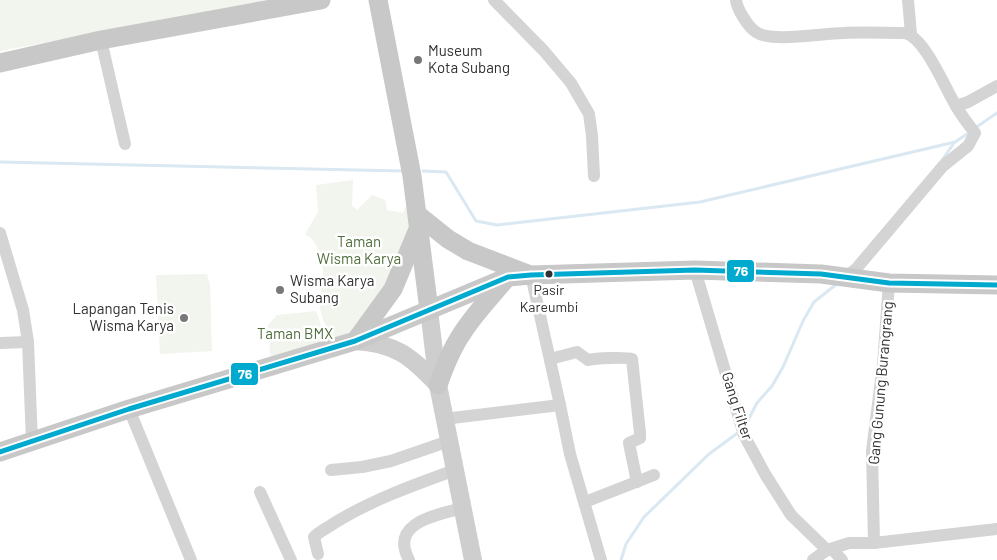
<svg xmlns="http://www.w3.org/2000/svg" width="997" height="560" viewBox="0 0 997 560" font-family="Barlow,sans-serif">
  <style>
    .green { fill: #f1f5ed }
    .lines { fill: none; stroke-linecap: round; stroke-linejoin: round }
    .stream { stroke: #dae8f2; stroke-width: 3 }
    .street { stroke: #d4d4d4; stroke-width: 12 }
    .secondary { stroke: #cecece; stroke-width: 18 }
    .primary { stroke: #c8c8c8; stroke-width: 19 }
    .bus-1-casing { stroke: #fff; stroke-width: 9 }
    .bus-1 { stroke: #00a9ce; stroke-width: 5 }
    .poi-dot { fill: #787878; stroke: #fff; stroke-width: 2 }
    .bus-dot { fill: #303030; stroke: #fff; stroke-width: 2 }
    .labels { text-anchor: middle; stroke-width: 5; stroke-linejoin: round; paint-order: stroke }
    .bus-label { font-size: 14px; fill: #303030; stroke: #fff }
    .poi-label { font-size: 15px; fill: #303030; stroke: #fff; text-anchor: start }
    .park-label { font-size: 15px; fill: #506e3c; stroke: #fff }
    .street-label { font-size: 15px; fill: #303030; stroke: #fff }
    .line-badge { stroke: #fff; stroke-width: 2 }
    .badge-label { font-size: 14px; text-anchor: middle; font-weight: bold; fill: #fff }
  </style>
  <rect width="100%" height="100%" fill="#fff"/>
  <g class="green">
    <polygon points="0,0 280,0 0,51"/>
    <polygon points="353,180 352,206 357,210 372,195 385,200 387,210 403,213 409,200 411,228 388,287 352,336 331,343 320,309 323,270 318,248 311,238 305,234 318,212 316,185"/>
    <polygon points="207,274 210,285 212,351 160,354 156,275"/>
    <polygon points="316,311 328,345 271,363 268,325 277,315"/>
  </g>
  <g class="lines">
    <g class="stream">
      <polyline points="975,128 997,113"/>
      <polyline points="942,160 954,143"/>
      <polyline points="0,162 403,171"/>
      <polyline points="423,171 446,172 476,221 497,225 700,202 955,142 970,132"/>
      <polyline points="745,426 757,403 772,386 783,367 803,321 814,302 838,283"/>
      <polyline points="621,560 626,544 644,517 709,454 739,432"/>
    </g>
    <g class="street">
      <polyline points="494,0 544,51 571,83 589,114 592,136 594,176"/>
      <path d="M 736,0 C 737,9 748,27 756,32 C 772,43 823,33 843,33 C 864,32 885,33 905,33 C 925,38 944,86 955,104 C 960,114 968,124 975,133 L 968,146 L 943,166 L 856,269 L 846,277"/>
      <polyline points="908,0 911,34"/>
      <polyline points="101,40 125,144"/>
      <polyline points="956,106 968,102 997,86"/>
      <polyline points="0,233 23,310 28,342 0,343"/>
      <polyline points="695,270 744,435 765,474 791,515 827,550"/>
      <polyline points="531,275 560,405 570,454 601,560"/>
      <polyline points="28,342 32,442"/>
      <path d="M 550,359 L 577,352 L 588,360 C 595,358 627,357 632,359 L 640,433 L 640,438 L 629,443 L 637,482"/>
      <polyline points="129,409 191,560"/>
      <polyline points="444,419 560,405"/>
      <polyline points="331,470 362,467 391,461 449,441"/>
      <polyline points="260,492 291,560"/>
      <polyline points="585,502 654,475"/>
      <polyline points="874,543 872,451 883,364 889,283"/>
      <polyline points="832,549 842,560"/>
      <path d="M 318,554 L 314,537 C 320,531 329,527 336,522 C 374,499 414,485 455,470"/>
      <path d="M 409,560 C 389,522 437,515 463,508"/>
      <polyline points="813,560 827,550 849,543 874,543 997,529"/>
    </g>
    <g class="secondary">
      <polyline points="429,310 438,385 473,560"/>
      <path d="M 355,341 C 395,343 411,356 438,385"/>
    </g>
    <g class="primary">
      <polyline points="378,0 412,176 429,310"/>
      <polyline points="0,63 101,40 321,0"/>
      <polyline points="418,215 448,239 468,251 528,274"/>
      <polyline points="356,340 393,289 419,227"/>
      <path d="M 438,385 C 444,368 451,350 461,335 C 473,315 490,298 505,280"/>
      <polyline points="0,452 129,409 355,341 508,277 531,275 695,270 821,274 889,283 997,285"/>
    </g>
    <g class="bus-1-casing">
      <polyline id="bus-1" points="0,452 129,409 355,341 508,277 531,275 695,270 821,274 889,283 997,285"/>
    </g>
    <use href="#bus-1" class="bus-1"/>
  </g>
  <g class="poi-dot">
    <circle cx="418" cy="60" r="5"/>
    <circle cx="280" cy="290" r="5"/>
    <circle cx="184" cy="318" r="5"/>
  </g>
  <circle class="bus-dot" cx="549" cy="274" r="4.5"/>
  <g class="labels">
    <g class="bus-label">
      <text x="549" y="295">Pasir<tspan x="549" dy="17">Kareumbi</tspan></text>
    </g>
    <g class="poi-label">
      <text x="428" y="56">Museum<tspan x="428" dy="17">Kota Subang</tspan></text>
      <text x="290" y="286">Wisma Karya<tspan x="290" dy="17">Subang</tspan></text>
      <text x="174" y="314" text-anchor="end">Lapangan Tenis<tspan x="174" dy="17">Wisma Karya</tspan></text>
    </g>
    <g class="park-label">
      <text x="359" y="247">Taman<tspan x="359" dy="17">Wisma Karya</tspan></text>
      <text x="295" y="339">Taman BMX</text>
    </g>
    <g class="street-label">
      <text transform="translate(881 383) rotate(-85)" y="5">Gang Gunung Burangrang</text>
      <text transform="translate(737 406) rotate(72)" y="5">Gang Filter</text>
    </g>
  </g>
  <g class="line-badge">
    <rect x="726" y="259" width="29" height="24" rx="5" fill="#00a9ce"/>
    <rect x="230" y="362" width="29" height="24" rx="5" fill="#00a9ce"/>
  </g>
  <g class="badge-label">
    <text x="741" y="276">76</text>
    <text x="245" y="379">76</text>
  </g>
</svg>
